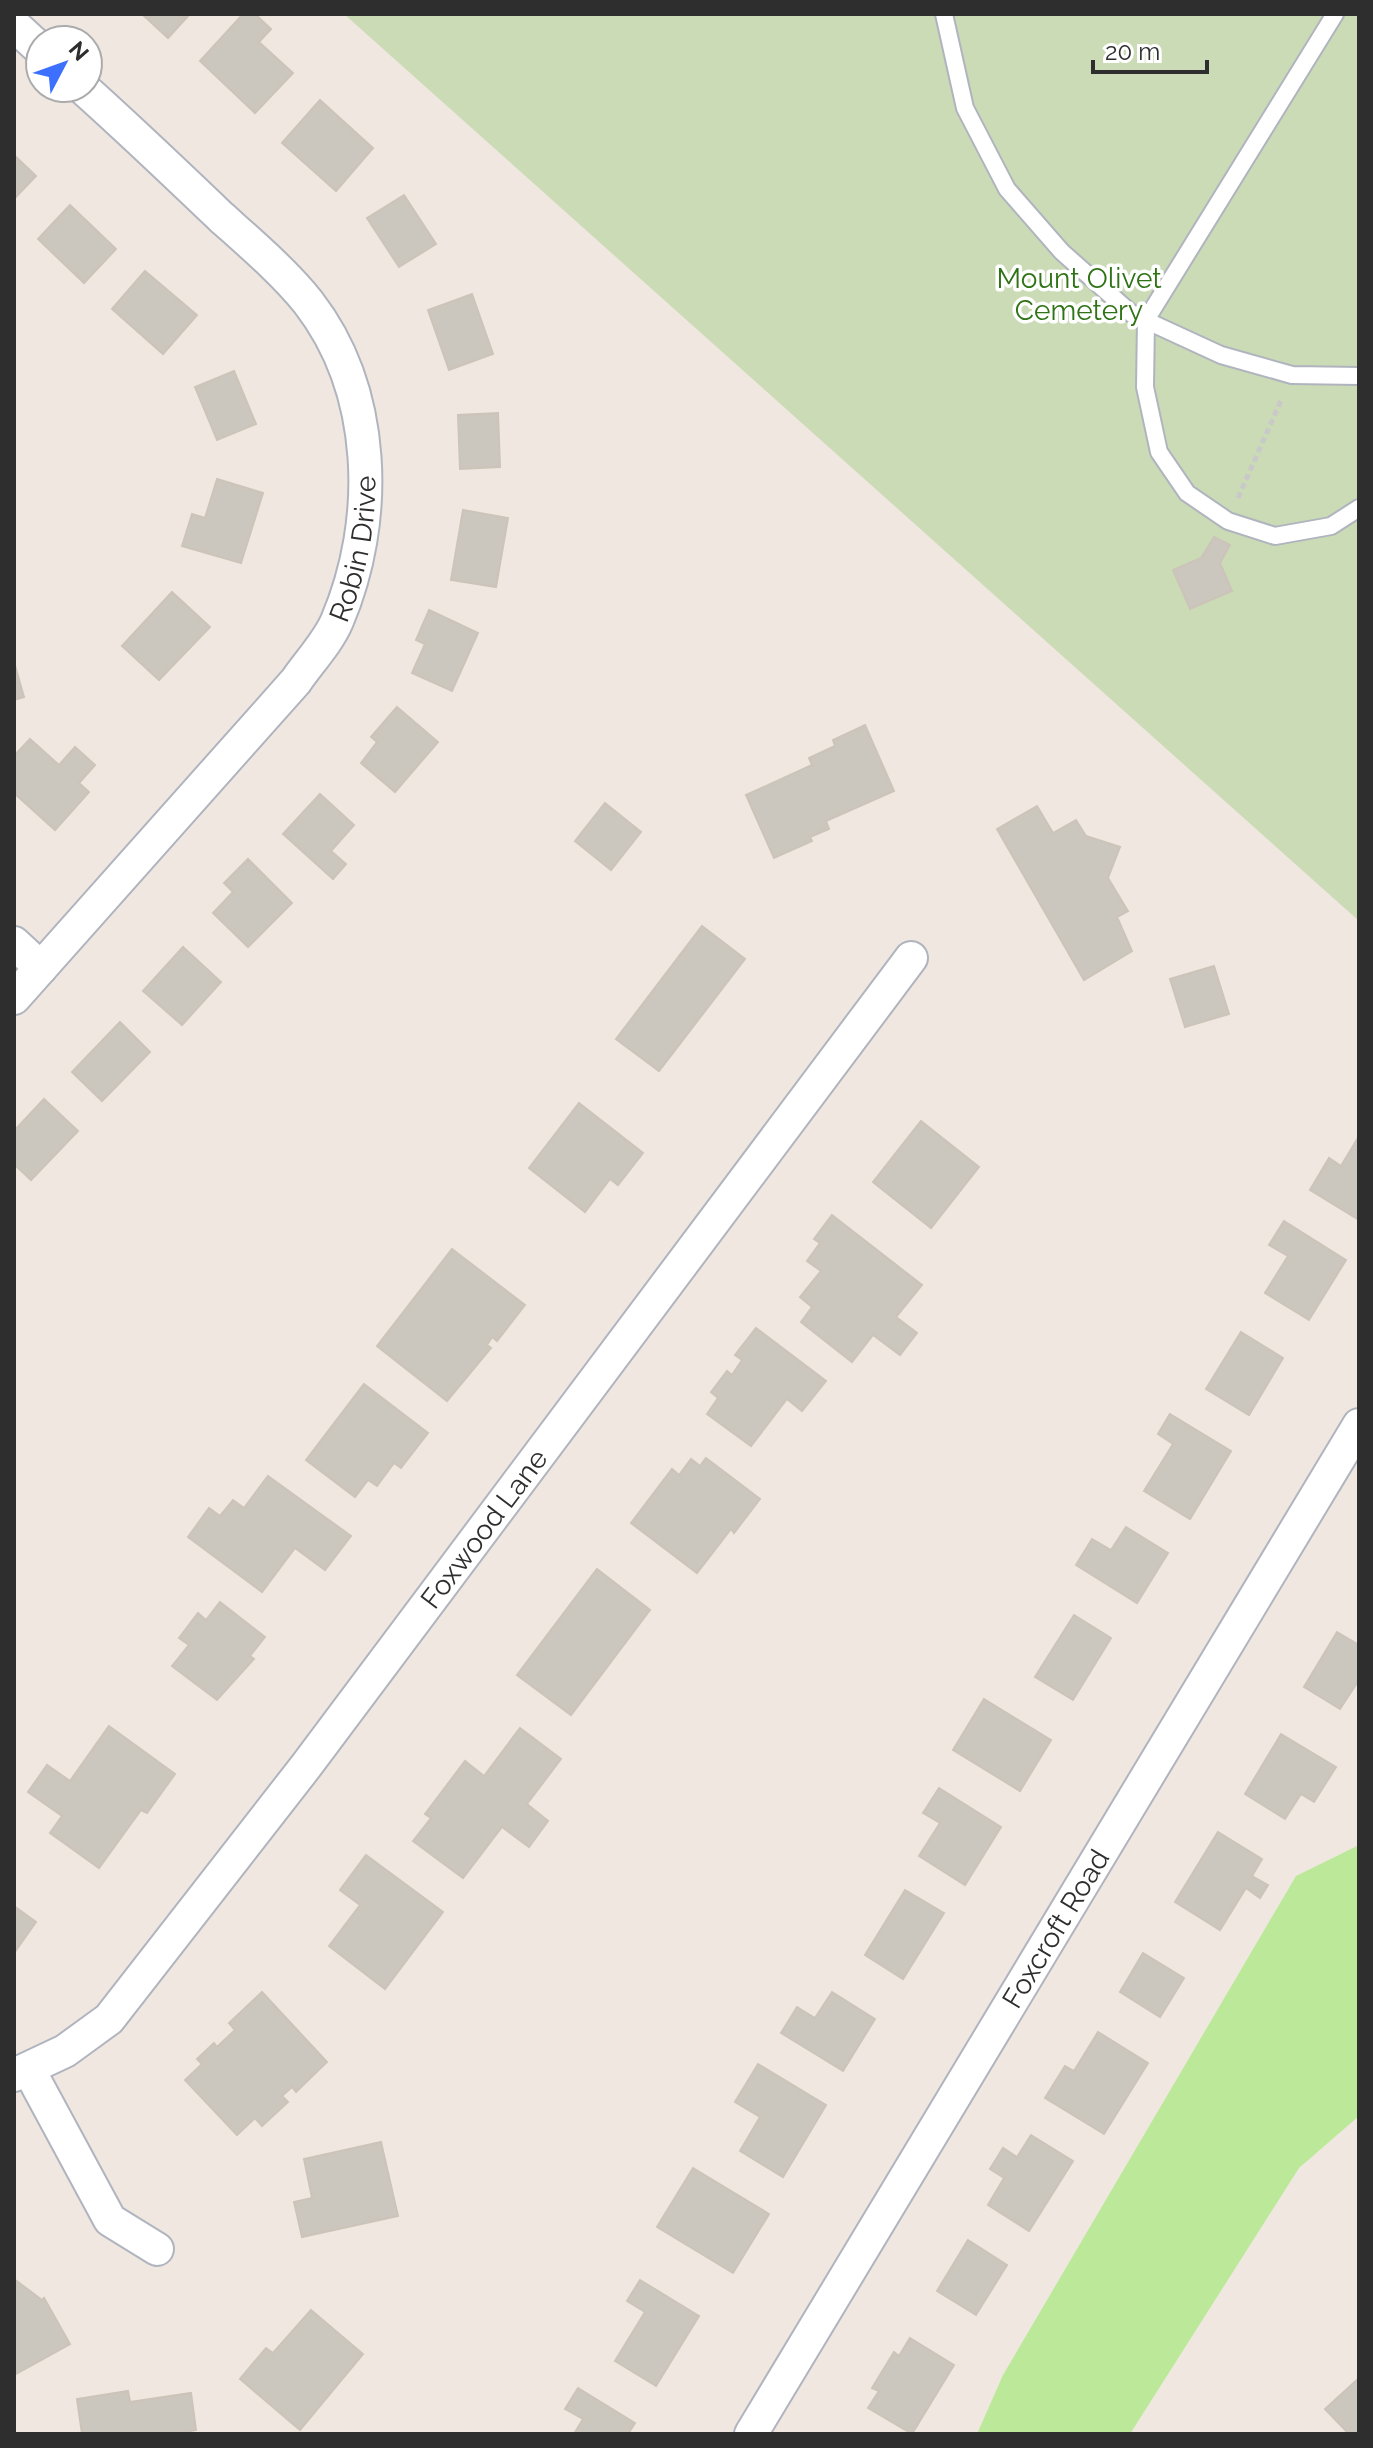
<svg xmlns="http://www.w3.org/2000/svg" width="1373" height="2448" viewBox="0 0 1373 2448" font-family="Raleway,sans-serif">
  <style>
    .green { fill: #bbe999 }
    .cemetery { fill: #cbdbb6 }
    .building { fill: #cbc6be; stroke: #ccc4b9; stroke-width: 2 }
    .lines { fill: none; stroke-linecap: round; stroke-linejoin: round }
    .lane-casing { stroke: #b0b4be; stroke-width: 20 }
    .street-casing { stroke: #b0b4be; stroke-width: 36 }
    .path { stroke: #c9c9c9; stroke-width: 5; stroke-dasharray: 6 4; stroke-linecap: butt }
    .lane { stroke: #fff; stroke-width: 16 }
    .street { stroke: #fff; stroke-width: 32 }
    .labels { text-anchor: middle; stroke-width: 7; stroke-linejoin: round; paint-order: stroke }
    .park-label { font-size: 28px; fill: #307316; stroke: #fff }
    .street-label { font-size: 28px; fill: #2e2e2e; stroke: #fff }
  </style>
  <rect width="100%" height="100%" fill="#f0e8e0"/>
  <polygon class="green" points="1359,1845 1359,2116 1299,2168 1130,2434 977,2434 1003,2375 1296,1876"/>
  <polygon class="cemetery" points="344,14 1359,14 1359,921"/>
  <g class="building">
    <polygon points="142,14 190,14 168,38"/>
    <polygon points="243,14 255,14 271,29 259,42 293,73 255,113 200,61"/>
    <polygon points="320,100 373,148 336,191 282,143"/>
    <polygon points="14,155 36,176 14,199"/>
    <polygon points="404,195 436,244 399,267 367,218"/>
    <polygon points="70,205 116,249 84,283 38,239"/>
    <polygon points="145,271 197,315 163,354 112,309"/>
    <polygon points="472,294 493,354 449,370 428,310"/>
    <polygon points="234,371 256,424 217,440 195,387"/>
    <polygon points="498,413 500,467 460,469 458,415"/>
    <polygon points="217,479 263,493 241,563 182,546 192,514 205,518"/>
    <polygon points="463,510 508,518 496,587 451,580"/>
    <polygon points="1214,537 1230,545 1220,563 1232,591 1190,609 1173,570 1201,558"/>
    <polygon points="172,592 210,627 159,680 122,646"/>
    <polygon points="429,610 478,633 452,691 412,673 425,644 416,640"/>
    <polygon points="14,662 24,697 14,700"/>
    <polygon points="397,707 438,742 395,792 361,763 377,742 371,737"/>
    <polygon points="865,725 894,791 826,821 829,829 810,837 812,841 774,858 746,795 812,765 809,758 835,746 833,740"/>
    <polygon points="30,739 59,765 75,747 95,765 79,783 89,792 55,830 14,793 14,756"/>
    <polygon points="320,794 354,825 331,851 346,864 333,879 283,834"/>
    <polygon points="605,803 641,832 611,870 575,841"/>
    <polygon points="1037,806 1053,833 1076,820 1086,836 1120,847 1108,878 1128,911 1117,917 1132,951 1084,980 997,829"/>
    <polygon points="248,859 292,903 248,947 213,913 233,892 224,883"/>
    <polygon points="702,926 745,959 659,1071 616,1039"/>
    <polygon points="183,947 221,982 182,1025 143,991"/>
    <polygon points="1214,966 1229,1014 1185,1027 1170,979"/>
    <polygon points="120,1022 150,1052 102,1101 72,1072"/>
    <polygon points="44,1099 78,1131 31,1180 14,1164 14,1131"/>
    <polygon points="579,1103 643,1153 618,1185 610,1179 585,1212 529,1168"/>
    <polygon points="921,1121 979,1167 931,1228 873,1182"/>
    <polygon points="1359,1136 1359,1220 1310,1190 1329,1158 1341,1166"/>
    <polygon points="832,1215 922,1285 896,1317 917,1333 900,1355 873,1335 852,1362 801,1322 812,1307 800,1297 821,1271 807,1261 820,1243 814,1239"/>
    <polygon points="1284,1221 1346,1260 1309,1320 1265,1293 1288,1256 1269,1245"/>
    <polygon points="452,1249 525,1305 497,1341 492,1337 487,1345 491,1348 447,1401 377,1346"/>
    <polygon points="756,1328 826,1381 802,1411 787,1399 751,1446 707,1414 718,1398 711,1392 727,1371 732,1375 742,1360 735,1355"/>
    <polygon points="1241,1332 1283,1358 1249,1415 1206,1389"/>
    <polygon points="364,1384 428,1433 401,1468 394,1463 377,1486 368,1480 355,1497 306,1460"/>
    <polygon points="1170,1414 1231,1451 1190,1519 1144,1491 1173,1444 1158,1434"/>
    <polygon points="706,1458 760,1499 734,1533 731,1529 697,1573 631,1523 672,1469 679,1475 691,1459 700,1466"/>
    <polygon points="268,1476 351,1536 325,1570 295,1548 262,1592 188,1537 209,1508 220,1516 233,1500 244,1508"/>
    <polygon points="1126,1527 1168,1553 1137,1603 1076,1565 1092,1539 1111,1550"/>
    <polygon points="597,1569 650,1610 571,1715 517,1675"/>
    <polygon points="220,1602 265,1637 250,1656 254,1659 217,1700 172,1666 189,1645 179,1638 198,1613 206,1620"/>
    <polygon points="1074,1615 1111,1638 1073,1700 1035,1677"/>
    <polygon points="1337,1632 1359,1645 1359,1680 1340,1709 1304,1687"/>
    <polygon points="984,1699 1051,1740 1020,1791 953,1750"/>
    <polygon points="109,1726 175,1774 147,1813 141,1810 99,1868 50,1833 62,1816 28,1792 47,1765 70,1781"/>
    <polygon points="520,1728 561,1759 527,1804 548,1821 529,1847 502,1827 463,1878 413,1841 431,1818 425,1814 465,1761 484,1776"/>
    <polygon points="1281,1734 1336,1767 1314,1802 1301,1794 1285,1819 1245,1794"/>
    <polygon points="939,1788 1001,1827 965,1885 919,1856 940,1823 923,1813"/>
    <polygon points="1218,1832 1262,1859 1252,1876 1268,1885 1260,1898 1246,1888 1220,1930 1175,1902"/>
    <polygon points="366,1855 443,1912 385,1989 329,1946 360,1905 340,1890"/>
    <polygon points="905,1890 944,1913 903,1979 865,1955"/>
    <polygon points="14,1906 36,1922 14,1953"/>
    <polygon points="1143,1953 1184,1978 1160,2017 1120,1992"/>
    <polygon points="262,1992 327,2062 296,2092 292,2087 282,2096 288,2102 262,2126 255,2118 237,2135 185,2080 202,2064 197,2059 214,2043 217,2047 235,2030 229,2023"/>
    <polygon points="832,1992 875,2019 843,2071 781,2033 797,2007 815,2018"/>
    <polygon points="1098,2032 1148,2063 1104,2134 1045,2098 1065,2066 1074,2071"/>
    <polygon points="758,2064 826,2105 783,2177 740,2151 760,2117 735,2102"/>
    <polygon points="1031,2135 1073,2161 1029,2231 988,2205 1004,2178 990,2169 1003,2148 1017,2157"/>
    <polygon points="381,2142 398,2216 302,2237 294,2202 312,2198 304,2159"/>
    <polygon points="693,2168 769,2214 733,2273 657,2227"/>
    <polygon points="968,2240 1007,2265 976,2315 937,2291"/>
    <polygon points="14,2279 42,2300 44,2298 70,2344 14,2375"/>
    <polygon points="640,2280 699,2316 656,2386 615,2361 645,2312 627,2301"/>
    <polygon points="311,2310 363,2354 300,2430 240,2379 266,2348 273,2353"/>
    <polygon points="910,2338 954,2365 912,2434 868,2408 879,2391 872,2388 894,2352 899,2356"/>
    <polygon points="1359,2378 1359,2434 1349,2434 1325,2409"/>
    <polygon points="578,2388 635,2423 628,2434 574,2434 583,2419 565,2409"/>
    <polygon points="128,2391 130,2402 191,2393 196,2430 174,2434 82,2434 77,2399"/>
  </g>
  <g class="lines">
    <g class="lane-casing">
      <g id="lane">
        <polyline points="944,14 965,108 1007,189 1062,252 1132,314 1221,355 1292,375 1359,376"/>
        <polyline points="1335,14 1146,320 1145,387 1159,452 1187,493 1228,521 1275,536 1331,526 1359,508"/>
      </g>
    </g>
    <g class="street-casing">
      <g id="street">
        <polyline points="14,25 40,49"/>
        <polyline points="14,943 41,968"/>
        <path id="s1" d="M 14,998 L 296,681 C 309,662 328,642 337,621 C 380,520 377,391 308,302 C 284,272 250,243 221,217 C 175,173 130,130 83,88"/>
        <polyline points="29,2070 110,2220 157,2249"/>
        <path id="s2" d="M 14,2075 L 65,2051 L 109,2019 L 306,1766 L 911,958"/>
        <path id="s3" d="M 751,2434 L 1359,1425"/>
      </g>
    </g>
    <polyline class="path" points="1238,498 1282,398"/>
    <use href="#lane" class="lane"/>
    <use href="#street" class="street"/>
  </g>
  <g class="labels">
    <g class="park-label">
      <text x="1079" y="288">Mount Olivet<tspan x="1079" dy="32">Cemetery</tspan></text>
    </g>
    <g class="street-label">
      <text dy="10" stroke="none"><textPath href="#s1" startOffset="572">Robin Drive</textPath></text>
      <text dy="10" stroke="none"><textPath href="#s2" startOffset="728">Foxwood Lane</textPath></text>
      <text dy="10" stroke="none"><textPath href="#s3" startOffset="590">Foxcroft Road</textPath></text>
    </g>
  </g>
  <rect width="1373" height="2448" fill="none" stroke="#2e2e2e" stroke-width="32"/>
  <g transform="translate(64 64) rotate(49)"><circle r="38" fill="#ffffff" stroke="#ababab" stroke-width="2"/>
  <path d="M0-6L14 30L0 20L-14 30Z" fill="#3d70ff"/>
  <text y="-12" font-size="22" font-weight="bold" text-anchor="middle" fill="#2e2e2e">N</text>
  </g>
  <path d="M1093 60v12h114v-12" fill="none" stroke="#2e2e2e" stroke-width="4"/>
  <text x="1105" y="60" font-size="24" fill="#2e2e2e" stroke="#ffffff" stroke-width="6" paint-order="stroke">20 m</text>
</svg>
